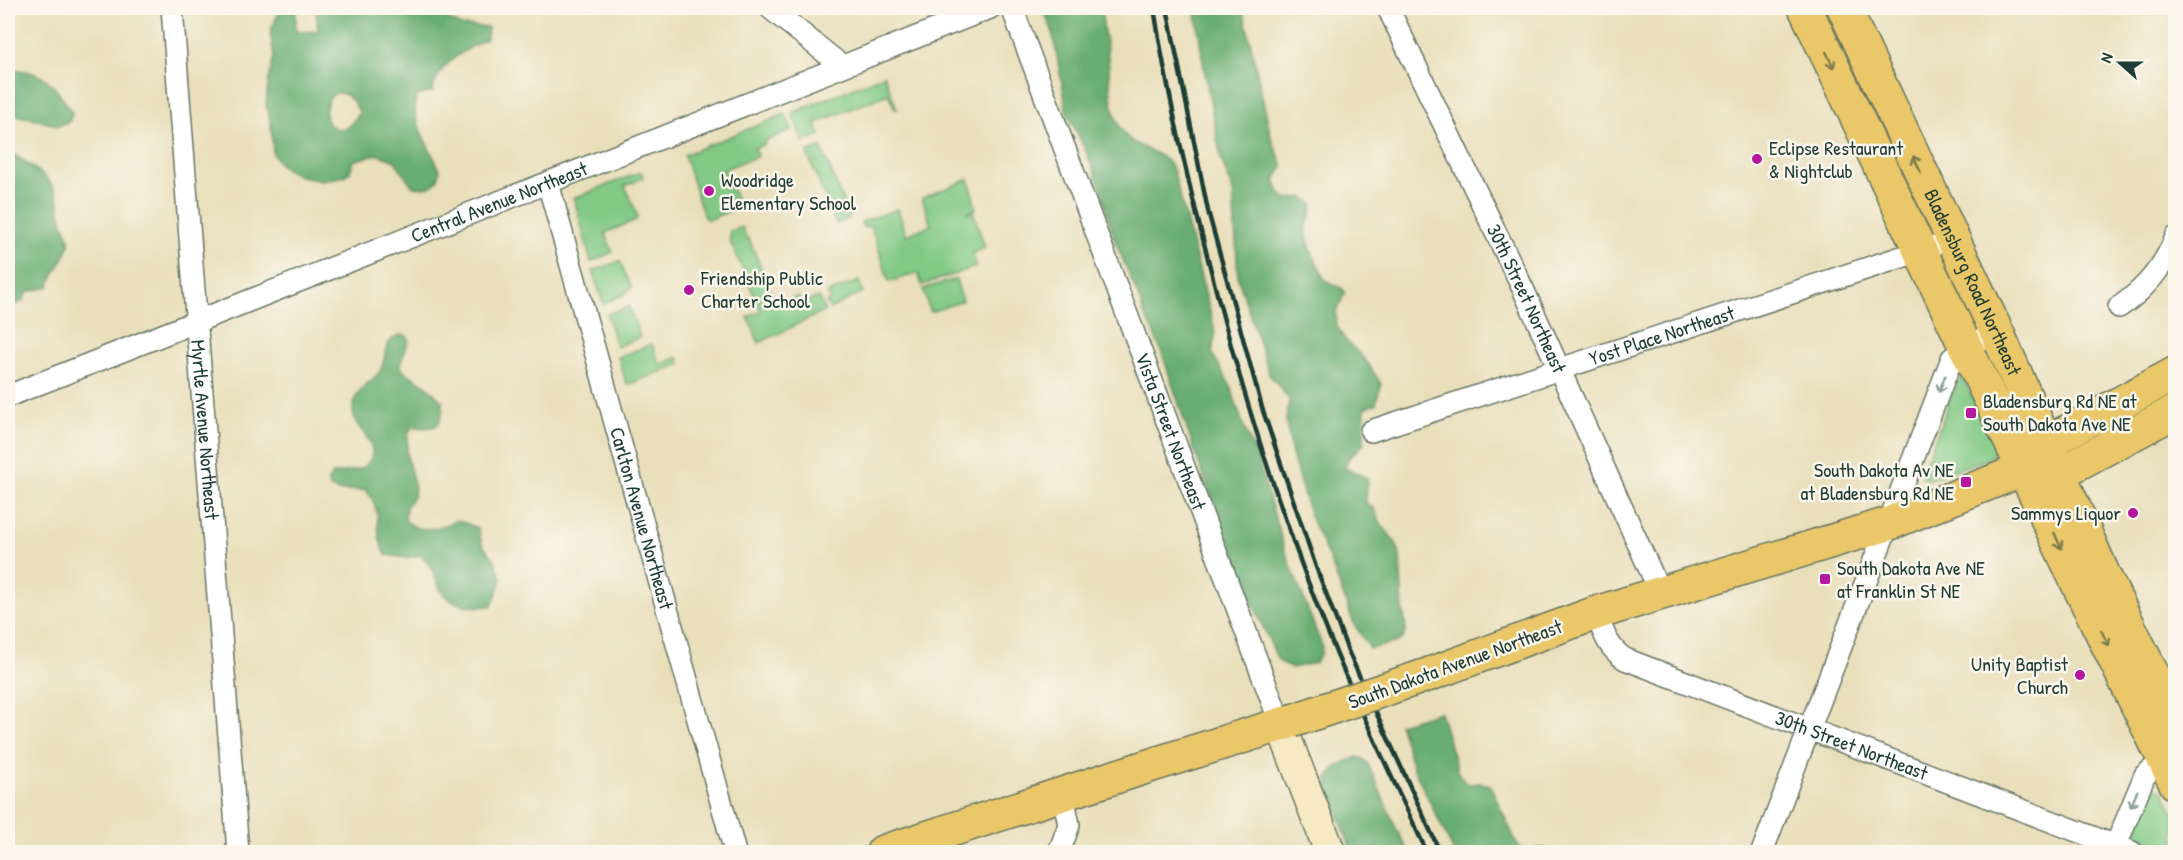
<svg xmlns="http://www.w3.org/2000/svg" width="2183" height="860" viewBox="0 0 2183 860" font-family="'Patrick Hand',sans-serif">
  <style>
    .green { fill: #81c985; stroke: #50835c; stroke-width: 1.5 }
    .forest { fill: #68ad72; stroke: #447553; stroke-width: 1.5; fill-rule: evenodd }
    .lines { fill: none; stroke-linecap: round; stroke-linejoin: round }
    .street-casing { stroke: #667663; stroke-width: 24 }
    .secondary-casing { stroke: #667663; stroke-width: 33 }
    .primary-casing { stroke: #667663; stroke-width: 36 }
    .street { stroke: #fff; stroke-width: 21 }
    .secondary { stroke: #f7e9c3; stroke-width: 30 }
    .primary { stroke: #eac769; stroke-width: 33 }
    .rail { stroke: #1f3d34; stroke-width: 4.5 }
    .primary-bridge-casing { stroke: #667663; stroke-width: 36; stroke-linecap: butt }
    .primary-bridge { stroke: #eac769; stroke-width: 33 }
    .oneway { stroke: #7a7b4c }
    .oneway2 { stroke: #8f9e9a }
    .poi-dot { fill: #b5179e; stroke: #fbf7ec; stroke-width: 2 }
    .labels { text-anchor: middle; stroke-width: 5; stroke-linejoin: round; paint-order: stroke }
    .poi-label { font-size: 20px; fill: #1f3d34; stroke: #fbf7ec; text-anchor: start }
    .street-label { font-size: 20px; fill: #1f3d34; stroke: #fbf7ec }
  </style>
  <rect width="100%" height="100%" fill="#fbf7ec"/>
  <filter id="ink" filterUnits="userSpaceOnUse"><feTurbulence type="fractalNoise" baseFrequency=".0167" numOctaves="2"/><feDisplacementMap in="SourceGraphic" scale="12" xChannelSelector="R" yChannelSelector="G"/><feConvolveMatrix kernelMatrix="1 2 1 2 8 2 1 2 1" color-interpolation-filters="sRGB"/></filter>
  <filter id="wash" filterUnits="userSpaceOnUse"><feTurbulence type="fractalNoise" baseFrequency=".008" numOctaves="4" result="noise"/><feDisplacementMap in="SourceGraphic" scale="24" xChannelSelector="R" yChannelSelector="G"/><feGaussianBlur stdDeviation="1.35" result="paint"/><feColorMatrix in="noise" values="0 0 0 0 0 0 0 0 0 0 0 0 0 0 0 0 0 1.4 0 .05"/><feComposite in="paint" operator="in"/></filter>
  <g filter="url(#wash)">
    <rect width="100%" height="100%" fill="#e9dfbb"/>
    <g class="green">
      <polygon points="884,75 897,109 895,109 888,94 816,123 820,135 803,142 792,113"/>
      <polygon points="785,114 792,130 764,141 765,144 755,148 758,156 724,169 739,207 708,220 704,217 684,155"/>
      <polygon points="821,147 850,218 836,224 807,153"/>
      <polygon points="641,172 643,178 625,186 638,217 636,218 636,220 605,233 613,252 591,262 574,198"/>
      <polygon points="969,179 976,209 966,213 973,211 985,248 973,253 976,267 922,285 918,273 889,282 871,226 863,227 861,222 898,209 906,235 931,225 922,198"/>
      <polygon points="742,227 747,239 749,239 776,304 798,296 802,303 819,297 825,311 759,343 748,317 761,311 730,241 730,231"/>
      <polygon points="620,261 632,288 626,291 627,293 603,304 593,271"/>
      <polygon points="956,279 962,301 930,312 923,289"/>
      <polygon points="859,281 863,292 830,309 826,302 830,300 828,293"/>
      <polygon points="629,307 640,337 616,347 607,314"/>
      <polygon points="652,344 660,365 678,357 681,364 627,385 618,357"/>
      <polygon points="1963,378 1996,448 1992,456 1985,460 1927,480 1922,476 1922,472 1957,382"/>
      <path d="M 2157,788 L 2163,791 L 2175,815 L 2175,852 C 2163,852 2144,848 2136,838 L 2136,832 L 2151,792 Z"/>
    </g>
    <g class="forest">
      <path d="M 281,8 L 296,8 L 296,32 L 318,31 L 316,8 L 452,8 L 446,11 L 444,17 L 461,26 L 488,27 L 487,38 C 463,52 439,62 432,92 L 417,96 C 407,114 432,152 440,170 C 439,187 428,189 413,187 L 395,161 L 377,154 L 353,161 L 350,172 L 345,176 L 321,181 L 297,175 L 282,167 L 273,154 L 271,124 L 266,105 L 268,83 L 274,56 L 270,32 ZM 335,93 C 349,92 354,102 360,113 L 347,128 C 342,129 337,130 333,127 C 321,120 325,99 335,93 Z"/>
      <path d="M 1043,8 L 1102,8 C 1101,24 1107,42 1108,58 C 1111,84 1108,117 1128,138 C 1141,151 1161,149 1173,169 L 1214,327 L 1215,335 L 1212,353 L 1230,385 L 1244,427 L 1259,463 L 1284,548 L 1322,646 L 1321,654 L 1315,663 L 1292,668 L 1280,662 L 1277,658 L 1249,595 L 1195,453 L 1163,356 L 1151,327 L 1143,312 L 1141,303 L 1115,241 L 1100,187 L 1086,151 L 1066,111 L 1064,94 L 1052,30 Z"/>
      <path d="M 1195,8 L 1243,8 L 1271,137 L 1283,166 L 1275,180 L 1279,192 L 1285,199 L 1304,197 L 1313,204 C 1313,213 1308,219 1307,228 C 1305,244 1319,265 1325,280 L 1343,289 L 1345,293 L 1336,312 L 1337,326 L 1345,340 L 1367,362 L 1381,384 L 1376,404 L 1365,407 L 1364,444 L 1348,459 L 1345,468 L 1367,478 C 1369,487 1365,494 1366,503 L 1374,509 L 1382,525 L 1396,543 L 1400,556 L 1403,610 L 1406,627 L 1404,637 L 1397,642 L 1370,649 L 1354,624 L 1331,563 L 1310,516 L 1292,455 L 1286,421 L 1289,399 L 1269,374 L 1238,278 L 1233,192 L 1221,159 L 1204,69 Z"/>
      <path d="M 8,69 C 48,72 50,80 72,112 L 70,121 L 58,126 L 31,118 L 8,114 Z"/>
      <path d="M 8,149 C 25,165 49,172 57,196 C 60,205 60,215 63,223 C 66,231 71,237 69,245 C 66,259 51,274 49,287 L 27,292 L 23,301 L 11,307 L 8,306 Z"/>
      <path d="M 400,335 L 407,336 L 409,340 L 401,362 L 402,370 L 427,386 L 443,402 C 442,430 437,428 412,427 L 408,433 L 407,456 L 415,488 L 413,497 L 406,507 L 405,520 C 420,536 440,527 457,520 L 478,528 L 482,544 L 494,559 L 502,579 L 492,606 C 475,608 449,607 440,589 C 432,572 435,570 421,555 L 406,558 L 386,555 C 372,534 385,508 365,490 L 338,491 L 330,488 L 327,482 L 333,474 C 342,472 352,471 360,469 C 365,467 368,464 370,460 C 380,440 352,429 353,410 C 355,385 373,384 381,369 C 389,353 379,345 400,335 Z"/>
      <path d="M 1440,712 L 1458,773 L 1467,784 L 1481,783 L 1490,785 L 1519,848 C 1530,852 1540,845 1550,850 L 1551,852 L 1454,852 L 1413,767 L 1399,724 Z"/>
      <path d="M 1357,757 L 1363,759 L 1368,764 L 1396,828 L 1409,852 L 1352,852 L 1327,784 C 1329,768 1344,762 1357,757 Z"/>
    </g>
  </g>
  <g filter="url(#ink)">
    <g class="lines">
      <g class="street-casing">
        <g id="street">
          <path id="s1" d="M 172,8 L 238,852"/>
          <polyline points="770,8 842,66"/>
          <path id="s2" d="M 1012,8 L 1281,725"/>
          <path id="s3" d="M 1388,8 L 1524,291 L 1660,592"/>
          <path id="s4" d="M 548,183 L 735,852"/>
          <path d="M 2119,307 C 2146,289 2164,267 2176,237"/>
          <path id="s5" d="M 8,396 L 990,8"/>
          <path id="s6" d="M 1371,431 L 1932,247"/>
          <path id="s7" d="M 1596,613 C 1603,632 1608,648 1625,659 L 2132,852"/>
          <polyline points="1059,852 1069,825 1063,794"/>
          <polyline points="1762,852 1952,358 1996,330"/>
          <polyline points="2113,852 2145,775 2164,760"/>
        </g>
      </g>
      <g class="secondary-casing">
        <polyline id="secondary" points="1281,725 1330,852"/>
      </g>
      <g class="primary-casing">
        <g id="primary">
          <polyline points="1805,8 2079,586 2176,784"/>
          <path id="s8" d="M 1844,8 L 2001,341 L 2104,576 L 2176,722"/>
          <polyline points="2032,460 2046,443 2176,373"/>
          <polyline points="1430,674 1596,613 1888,524 2024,469 2060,473 2176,411"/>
          <polyline points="883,852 1152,765 1292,721"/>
        </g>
      </g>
      <use href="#street" class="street"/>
      <use href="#secondary" class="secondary"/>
      <use href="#primary" class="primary"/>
      <g class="rail">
        <path d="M 1154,8 C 1167,91 1186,174 1207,255 C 1241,391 1283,525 1337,655 C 1365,722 1396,787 1427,852"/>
        <polyline points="1167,8 1208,211 1263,411 1316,567 1348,651 1440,852"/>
      </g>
      <g class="primary-bridge-casing">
        <polyline id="primary-bridge" points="1292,721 1430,674"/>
      </g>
      <use href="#primary-bridge" class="primary-bridge"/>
    </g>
    <defs><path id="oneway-shaft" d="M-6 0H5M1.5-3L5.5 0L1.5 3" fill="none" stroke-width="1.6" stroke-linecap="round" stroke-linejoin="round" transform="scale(1.5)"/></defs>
    <g class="oneway">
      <use href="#oneway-shaft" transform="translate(1830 60) rotate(65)"/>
      <use href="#oneway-shaft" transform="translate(1917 164) rotate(-115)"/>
      <use href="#oneway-shaft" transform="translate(2058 541) rotate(65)"/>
      <use href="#oneway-shaft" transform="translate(2105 638) rotate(64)"/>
    </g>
    <g class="oneway2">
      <use href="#oneway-shaft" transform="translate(1942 384) rotate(111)"/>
      <use href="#oneway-shaft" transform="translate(2134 799) rotate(112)"/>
    </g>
  </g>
  <g class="poi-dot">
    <circle cx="1757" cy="159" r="6"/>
    <circle cx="709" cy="191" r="6"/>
    <circle cx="689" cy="290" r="6"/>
    <rect x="1965" y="407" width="12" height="12" rx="3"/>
    <rect x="1960" y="476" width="12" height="12" rx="3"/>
    <circle cx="2133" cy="513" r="6"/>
    <rect x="1819" y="573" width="12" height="12" rx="3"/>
    <circle cx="2080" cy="675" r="6"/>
  </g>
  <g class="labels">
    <g class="poi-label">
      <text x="1769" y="155">Eclipse Restaurant<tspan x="1769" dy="23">&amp; Nightclub</tspan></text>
      <text x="721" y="187">Woodridge<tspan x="721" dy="23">Elementary School</tspan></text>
      <text x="701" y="285">Friendship Public<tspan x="701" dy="23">Charter School</tspan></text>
      <text x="1983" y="408">Bladensburg Rd NE at<tspan x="1983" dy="23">South Dakota Ave NE</tspan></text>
      <text x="1954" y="477" text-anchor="end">South Dakota Av NE<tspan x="1954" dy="23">at Bladensburg Rd NE</tspan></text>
      <text x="2121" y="520" text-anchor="end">Sammys Liquor</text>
      <text x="1837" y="575">South Dakota Ave NE<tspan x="1837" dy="23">at Franklin St NE</tspan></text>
      <text x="2068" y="671" text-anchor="end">Unity Baptist<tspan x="2068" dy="23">Church</tspan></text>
    </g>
    <g class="street-label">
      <text dy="7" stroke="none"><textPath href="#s5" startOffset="528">Central Avenue Northeast</textPath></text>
      <text dy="7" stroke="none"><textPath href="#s8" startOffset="303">Bladensburg Road Northeast</textPath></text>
      <text dy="7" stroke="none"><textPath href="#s3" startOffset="322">30th Street Northeast</textPath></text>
      <text dy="7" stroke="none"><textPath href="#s6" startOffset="306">Yost Place Northeast</textPath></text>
      <text dy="7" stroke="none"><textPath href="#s1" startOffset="423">Myrtle Avenue Northeast</textPath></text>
      <text dy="7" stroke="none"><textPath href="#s2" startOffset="452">Vista Street Northeast</textPath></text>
      <text dy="7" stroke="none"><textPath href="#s4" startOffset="348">Carlton Avenue Northeast</textPath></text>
      <text transform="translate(1455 664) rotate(-20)" y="7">South Dakota Avenue Northeast</text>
      <text dy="7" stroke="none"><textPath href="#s7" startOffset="298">30th Street Northeast</textPath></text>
    </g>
  </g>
  <rect width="2183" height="860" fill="none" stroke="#fbf7ec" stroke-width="30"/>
  <g transform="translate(2120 63) rotate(291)" stroke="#fbf7ec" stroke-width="4.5" paint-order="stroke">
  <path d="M0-4.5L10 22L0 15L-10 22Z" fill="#1f3d34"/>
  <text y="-9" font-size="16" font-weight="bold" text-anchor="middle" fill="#1f3d34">N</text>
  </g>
</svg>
